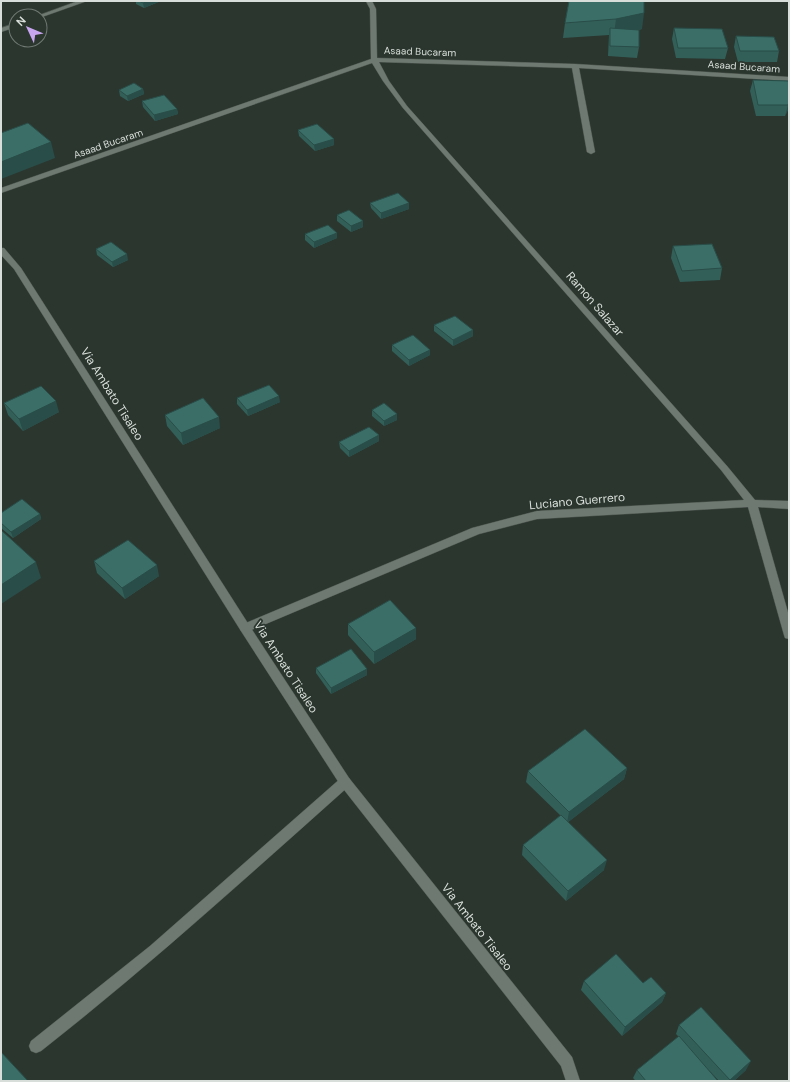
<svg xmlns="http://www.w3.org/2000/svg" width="790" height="1082" viewBox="0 0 790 1082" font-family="'DM Sans',sans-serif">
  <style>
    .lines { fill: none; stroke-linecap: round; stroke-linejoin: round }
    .lane-casing { stroke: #4b534d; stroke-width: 1 }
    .street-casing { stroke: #4b534d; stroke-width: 1 }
    .secondary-casing { stroke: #4b534d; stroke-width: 1 }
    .lane { fill: #6e7a71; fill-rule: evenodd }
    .street { fill: #6e7a71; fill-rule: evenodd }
    .secondary { fill: #6e7a71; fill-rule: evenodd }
    .wall { fill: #335f59 }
    .shaded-wall { fill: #294d48 }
    .building { fill: #3b6e67; stroke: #294d48 }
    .labels { text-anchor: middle; stroke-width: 3.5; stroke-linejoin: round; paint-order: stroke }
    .far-street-label { font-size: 10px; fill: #d8ded9; stroke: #2b362f }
    .street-label { font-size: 12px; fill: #d8ded9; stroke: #2b362f }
  </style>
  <rect width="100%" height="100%" fill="#2b362f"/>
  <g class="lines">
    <g class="lane-casing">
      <path id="lane" d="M 345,777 L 349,778 L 351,782 L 349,786 C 248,876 148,967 41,1051 L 36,1053 L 31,1051 L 29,1046 L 31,1041 L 150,946 L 341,778 Z"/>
    </g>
    <g class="street-casing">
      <g id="street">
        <polygon points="78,1 87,1 42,17 37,16"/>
        <polygon points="366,1 372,1 376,9 377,58 575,64 789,77 789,81 579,68 595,152 591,154 587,152 572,68 379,62 389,81 407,106 727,466 755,500 789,501 789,509 758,507 789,616 789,639 785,638 784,635 748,507 537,519 479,534 249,631 245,632 241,631 240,628 241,625 472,528 537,511 744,500 721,470 403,108 383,81 372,63 1,193 1,188 371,59 370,9"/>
        <polygon points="16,23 16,27 1,32 1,28"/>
      </g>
    </g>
    <g class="secondary-casing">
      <polygon id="secondary" points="1,248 4,248 21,268 249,625 349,778 572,1057 580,1081 566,1081 561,1066 341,786 241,631 14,269 1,255"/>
    </g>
    <use href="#lane" class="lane"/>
    <use href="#street" class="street"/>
    <use href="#secondary" class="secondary"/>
  </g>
  <g class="wall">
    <polygon points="136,1 161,1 144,8 136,4"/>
    <polygon points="569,1 642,29 638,30 639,47 637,58 608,56 609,35 563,38 565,23"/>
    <polygon points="674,28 728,48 725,59 676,58 672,39"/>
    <polygon points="736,36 779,51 777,62 738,62 734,47"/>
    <polygon points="753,80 789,81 789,108 785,116 756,116 750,91"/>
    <polygon points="143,89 144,94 128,101 120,96 119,90"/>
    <polygon points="142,101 177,109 178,114 155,121 143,107"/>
    <polygon points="298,130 334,139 334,145 315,151 299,136"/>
    <polygon points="370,203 409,209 381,219 371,208"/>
    <polygon points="337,215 363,227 351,232 337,221"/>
    <polygon points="337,233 337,238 314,248 305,240 305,234"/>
    <polygon points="673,246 722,268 720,280 680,282 671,258"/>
    <polygon points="96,249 128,260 113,267 97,255"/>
    <polygon points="434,325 473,330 473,336 453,346 434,331"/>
    <polygon points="392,345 430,355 409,366 392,351"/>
    <polygon points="237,398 280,402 248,416 237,404"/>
    <polygon points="4,403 59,412 23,431 8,415"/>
    <polygon points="372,410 397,420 384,426 372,416"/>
    <polygon points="165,415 220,428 183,445 167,426"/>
    <polygon points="379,435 379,441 349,457 340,448 339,442"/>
    <polygon points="1,513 40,514 41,519 13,538 1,528"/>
    <polygon points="94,561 159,576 125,599 97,573"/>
    <polygon points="348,624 416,639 374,664 348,635"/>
    <polygon points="316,668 367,675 331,694 316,673"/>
    <polygon points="627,768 624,779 568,822 604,870 566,901 522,855 523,845 561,816 526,782 528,771"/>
    <polygon points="584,981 643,983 666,993 662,1002 622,1036 581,990"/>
    <polygon points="679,1025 746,1070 734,1081 719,1081 708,1069 718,1081 636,1081 633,1078 637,1070 679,1037 676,1034"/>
  </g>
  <g class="shaded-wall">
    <polygon points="148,1 161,1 144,8 143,3"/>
    <polygon points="644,13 642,29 614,35 616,19"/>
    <polygon points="143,89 144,94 128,101 127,96"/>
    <polygon points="789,103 789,108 785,116 788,105"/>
    <polygon points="177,109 178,114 155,121 154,115"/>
    <polygon points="334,139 334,145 315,151 314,145"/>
    <polygon points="51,142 55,158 1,179 1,162"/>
    <polygon points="409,203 409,209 381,219 381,213"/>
    <polygon points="363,221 363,227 351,232 351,226"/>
    <polygon points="337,233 337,238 314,248 314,242"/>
    <polygon points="127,254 128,260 113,267 112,262"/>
    <polygon points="473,330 473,336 453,346 453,340"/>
    <polygon points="430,350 430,355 409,366 409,360"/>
    <polygon points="279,396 280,402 248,416 247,410"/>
    <polygon points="56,401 59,412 23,431 19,419"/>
    <polygon points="397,414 397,420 384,426 384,421"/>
    <polygon points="219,417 220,428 183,445 181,433"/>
    <polygon points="379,435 379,441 349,457 349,451"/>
    <polygon points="40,514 41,519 13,538 11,532"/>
    <polygon points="36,562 41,578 1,604 1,585"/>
    <polygon points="157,565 159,576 125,599 122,588"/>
    <polygon points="416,628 416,639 374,664 374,652"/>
    <polygon points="367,669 367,675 331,694 331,688"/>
    <polygon points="627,768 624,779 567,823 569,812"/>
    <polygon points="607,860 604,870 566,901 568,891"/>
    <polygon points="666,993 662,1002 622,1036 625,1027"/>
    <polygon points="751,1061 746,1070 734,1081 729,1081"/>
  </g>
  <g class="building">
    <polygon points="139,1 148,1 143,3"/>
    <polygon points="569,1 644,1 644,13 616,19 565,23"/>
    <polygon points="610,28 639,30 639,47 610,46"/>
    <polygon points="674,28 722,29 728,48 678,48"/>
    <polygon points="736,36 774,37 779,51 740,51"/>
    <polygon points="753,80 789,81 789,103 788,105 758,105"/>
    <polygon points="134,83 143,89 127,96 119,90"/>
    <polygon points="164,95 177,109 154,115 142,101"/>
    <polygon points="28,123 51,142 1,162 1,133"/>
    <polygon points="317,124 334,139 314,145 298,130"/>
    <polygon points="398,193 409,203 381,213 370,203"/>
    <polygon points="349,210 363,221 351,226 337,215"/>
    <polygon points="328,225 337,233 314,242 305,234"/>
    <polygon points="111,242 127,254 112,262 96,249"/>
    <polygon points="712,244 722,268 682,271 673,246"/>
    <polygon points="455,316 473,330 453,340 434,325"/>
    <polygon points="413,335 430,350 409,360 392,345"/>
    <polygon points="269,385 279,396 247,410 237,398"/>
    <polygon points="41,386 56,401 19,419 4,403"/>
    <polygon points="203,398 219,417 181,433 165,415"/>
    <polygon points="384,403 397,414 384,421 372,410"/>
    <polygon points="369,427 379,435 349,451 339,442"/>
    <polygon points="22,499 40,514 11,532 1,523 1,513"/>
    <polygon points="1,530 36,562 1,585"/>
    <polygon points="128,540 157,565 122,588 94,561"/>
    <polygon points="390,600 416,628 374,652 348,624"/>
    <polygon points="351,649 367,669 331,688 316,668"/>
    <polygon points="585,729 627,768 569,812 528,771"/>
    <polygon points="561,815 607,860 568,891 523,845"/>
    <polygon points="616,954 643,983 651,977 666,993 625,1027 584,981"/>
    <polygon points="701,1007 751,1061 730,1080 679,1025"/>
    <polygon points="679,1036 718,1081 646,1081 637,1070"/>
    <polygon points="1,1052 28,1081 1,1081"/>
  </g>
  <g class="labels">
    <g class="far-street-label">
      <text transform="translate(420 51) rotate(2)" y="4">Asaad Bucaram</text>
      <text transform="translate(744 66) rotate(4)" y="4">Asaad Bucaram</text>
      <text transform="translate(108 143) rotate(-19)" y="4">Asaad Bucaram</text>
    </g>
    <g class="street-label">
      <text transform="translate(595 304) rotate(49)" y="4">Ramon Salazar</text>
      <text transform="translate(112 394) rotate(58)" y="4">Via Ambato Tisaleo</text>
      <text transform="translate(577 501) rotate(-5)" y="4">Luciano Guerrero</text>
      <text transform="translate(286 667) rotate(57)" y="4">Via Ambato Tisaleo</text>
      <text transform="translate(477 927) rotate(52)" y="4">Via Ambato Tisaleo</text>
    </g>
  </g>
  <rect width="790" height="1082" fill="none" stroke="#d8ded9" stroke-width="4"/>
  <g transform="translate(28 28) rotate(314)"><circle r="19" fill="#2b362f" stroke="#707973"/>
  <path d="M0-3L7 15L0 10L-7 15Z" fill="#c7a6ef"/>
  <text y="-6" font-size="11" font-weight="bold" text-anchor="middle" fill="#d8ded9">N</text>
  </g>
</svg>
